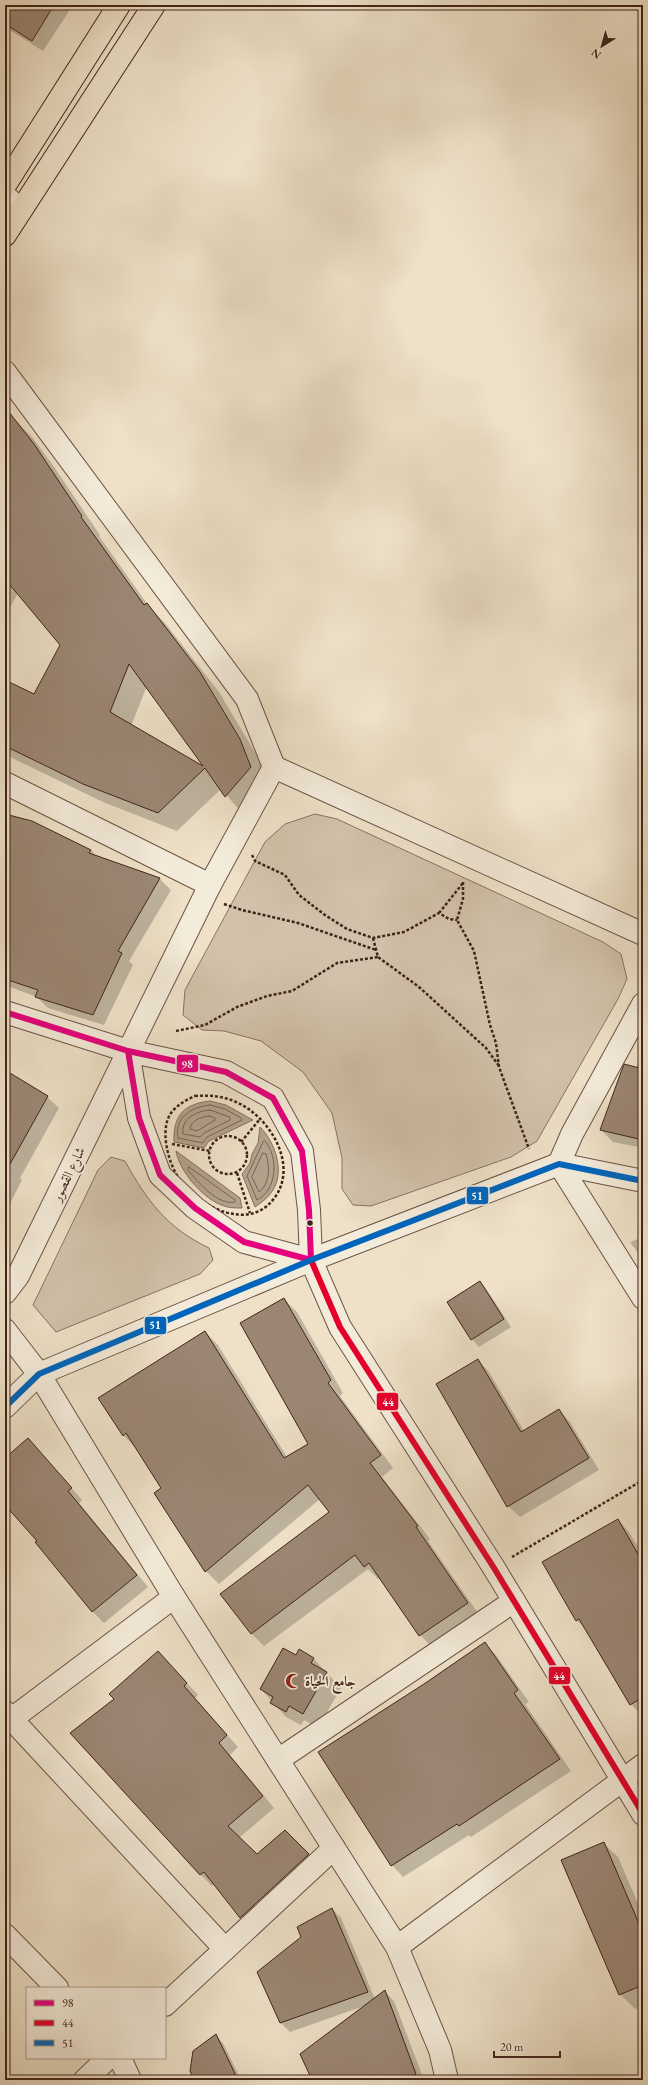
<svg xmlns="http://www.w3.org/2000/svg" width="648" height="2085" viewBox="0 0 648 2085" font-family="'EB Garamond',Amiri,serif">
  <style>
    .green { fill: #d1c1aa; stroke: #897262 }
    .water { fill: #b3a18c; stroke: #856f5e }
    .shadow { fill: #0003; fill-rule: evenodd }
    .lines { fill: none; stroke-linecap: round; stroke-linejoin: round }
    .shore { stroke: #7a6252; stroke-width: 1 }
    .building { fill: #9b8674; stroke: #412419; fill-rule: evenodd }
    .minor-casing { stroke: #6c5345; stroke-width: 24 }
    .major-casing { stroke: #412419; stroke-width: 24 }
    .path { stroke: #412419; stroke-width: 2.5; stroke-dasharray: 3 2; stroke-linecap: butt }
    .minor { stroke: #f4ecdb; stroke-width: 22 }
    .major { stroke: #eee1c8; stroke-width: 22 }
    .bus-1-casing { stroke: #f4ecdb; stroke-width: 9 }
    .bus-2-casing { stroke: #f4ecdb; stroke-width: 9 }
    .bus-3-casing { stroke: #f4ecdb; stroke-width: 9 }
    .bus-1 { stroke: #e5007d; stroke-width: 6 }
    .bus-2 { stroke: #e4002b; stroke-width: 6 }
    .bus-3 { stroke: #0065bd; stroke-width: 6 }
    .bus-dot { fill: #412419; stroke: #f4ecdb; stroke-width: 1.5 }
    .labels { text-anchor: middle; stroke-width: 4; stroke-linejoin: round; paint-order: stroke }
    .street-label { font-size: 14px; fill: #412419; stroke: #f4ecdb }
    .poi-label { font-size: 14px; font-weight: bold; fill: #412419; stroke: #f4ecdb; text-anchor: start }
    .line-badge { stroke: #f4ecdb; stroke-width: 1.5 }
    .badge-label { font-size: 11px; text-anchor: middle; font-weight: bold; fill: #fff }
  </style>
  <rect width="100%" height="100%" fill="#eee1c8"/>
  <filter id="stains"><feTurbulence type="fractalNoise" baseFrequency=".005" numOctaves="4"/><feColorMatrix values="0 0 0 0 .2 0 0 0 0 .09 0 0 0 0 .02 0 0 0 .5 -.17"/></filter>
  <radialGradient id="worn" r=".72"><stop offset=".6" stop-color="#630" stop-opacity="0"/><stop offset="1" stop-color="#630" stop-opacity=".3"/></radialGradient>
  <g class="green">
    <polygon points="315,814 337,819 603,942 621,954 627,979 618,999 537,1141 511,1157 371,1206 353,1205 342,1189 342,1158 332,1113 303,1072 261,1041 224,1031 202,1030 183,1015 185,990 265,842 285,824"/>
    <path d="M 111,1157 L 125,1161 C 147,1201 167,1228 209,1248 L 213,1260 L 200,1274 L 56,1332 L 33,1305 L 98,1170 Z"/>
  </g>
  <g class="water">
    <path d="M 210,1101 L 226,1105 L 253,1120 L 209,1141 L 204,1148 L 174,1142 C 173,1115 184,1104 210,1101 Z"/>
    <path d="M 260,1127 C 275,1142 285,1171 273,1190 C 268,1198 262,1202 255,1207 L 242,1174 L 250,1163 L 252,1154 L 258,1143 Z"/>
    <path d="M 176,1151 L 240,1198 L 242,1208 C 237,1208 229,1208 224,1206 C 204,1200 179,1171 176,1151 Z"/>
  </g>
  <g class="shadow">
    <polygon points="5,5 73,5 43,51 5,27"/>
    <path d="M 5,417 L 13,418 L 32,437 L 52,464 L 100,535 L 99,536 L 150,608 L 165,623 L 219,692 L 259,759 L 269,786 L 244,815 L 221,789 L 177,831 L 103,802 L 10,757 L 9,761 L 5,759 L 5,681 L 35,695 L 61,645 L 18,593 L 5,617 ZM 147,686 L 206,769 L 131,726 Z"/>
    <polygon points="5,815 91,850 97,857 160,879 171,890 129,961 133,965 104,1025 48,1008 37,997 5,985"/>
    <polygon points="643,1055 643,1148 613,1142 601,1130"/>
    <polygon points="5,1071 47,1097 59,1108 20,1178 22,1180 5,1213"/>
    <polygon points="643,1237 643,1260 630,1242"/>
    <polygon points="480,1282 487,1290 511,1327 479,1347 472,1339"/>
    <polygon points="284,1299 297,1312 343,1393 340,1396 393,1468 382,1477 430,1539 428,1541 480,1616 433,1648 420,1635 380,1578 378,1579 368,1569 264,1646 251,1633 330,1512 320,1499 219,1584 206,1571 155,1493 163,1488 137,1449 123,1435 205,1332 218,1345 287,1457 310,1444"/>
    <polygon points="478,1360 489,1372 524,1431 559,1410 570,1422 599,1470 520,1517 508,1506"/>
    <polygon points="28,1439 82,1500 79,1503 148,1587 104,1623 92,1611 38,1541 5,1503 5,1460"/>
    <polygon points="618,1520 629,1532 643,1555 642,1716 631,1704 587,1630 577,1620"/>
    <polygon points="485,1644 496,1655 529,1702 525,1704 571,1771 471,1837 469,1835 403,1877 392,1865 425,1685"/>
    <polygon points="158,1652 198,1695 195,1698 238,1747 230,1755 274,1808 239,1838 257,1855 297,1843 320,1866 253,1929 215,1884 212,1886 200,1874 115,1699"/>
    <polygon points="296,1657 313,1658 341,1688 318,1728 304,1720 301,1725 286,1717 261,1689"/>
    <polygon points="603,1843 618,1857 643,1915 643,2005 635,2009 620,1994"/>
    <polygon points="332,1909 341,1918 375,1999 385,1992 394,2001 424,2080 313,2080 367,2005 290,2032 280,2022 303,1938"/>
    <polygon points="215,2035 223,2043 241,2080 196,2080"/>
  </g>
  <g class="lines">
    <g class="shore">
      <path d="M 210,1105 L 225,1109 L 241,1118 L 242,1120 L 207,1137 L 203,1143 L 178,1138 C 174,1117 192,1107 210,1105 Z"/>
      <path d="M 210,1110 L 230,1117 L 230,1120 L 204,1133 L 200,1137 L 183,1134 C 181,1118 197,1111 210,1110 Z"/>
      <path d="M 209,1116 L 215,1118 L 215,1120 L 197,1131 L 190,1129 C 191,1120 201,1117 209,1116 Z"/>
      <path d="M 265,1141 C 279,1157 277,1190 257,1200 L 247,1176 L 263,1142 Z"/>
      <path d="M 263,1153 L 266,1154 C 270,1166 270,1184 259,1192 L 252,1177 Z"/>
      <path d="M 189,1167 L 235,1200 L 235,1202 C 218,1206 198,1182 188,1170 Z"/>
    </g>
  </g>
  <g class="building">
    <polygon points="5,5 54,5 32,41 5,24"/>
    <path d="M 5,407 L 34,444 L 82,516 L 81,517 L 144,605 L 147,603 L 200,672 L 240,739 L 251,767 L 225,797 L 205,768 L 158,813 L 83,784 L 5,746 L 5,680 L 34,694 L 60,645 L 5,579 ZM 129,664 L 203,766 L 110,712 Z"/>
    <polygon points="5,814 32,821 91,850 89,853 160,878 118,951 122,953 93,1015 35,997 38,990 5,979"/>
    <polygon points="624,1064 643,1069 643,1140 600,1130"/>
    <polygon points="5,1070 48,1096 5,1173"/>
    <polygon points="480,1281 504,1319 471,1340 447,1302"/>
    <polygon points="284,1298 331,1380 328,1383 381,1455 370,1463 418,1526 416,1527 468,1603 419,1636 369,1563 364,1567 355,1555 251,1634 220,1594 329,1512 308,1485 205,1572 154,1493 161,1488 126,1433 123,1436 98,1398 205,1331 284,1458 308,1444 240,1323"/>
    <polygon points="478,1359 521,1432 559,1409 589,1458 507,1507 436,1384"/>
    <polygon points="28,1438 72,1488 68,1491 137,1575 92,1612 35,1542 37,1541 5,1505 5,1458"/>
    <polygon points="618,1519 643,1563 643,1697 630,1705 579,1619 576,1621 542,1562"/>
    <polygon points="485,1642 518,1690 514,1693 560,1759 459,1826 457,1824 391,1866 318,1752 424,1684"/>
    <polygon points="283,1648 296,1655 299,1649 314,1658 311,1663 327,1672 303,1714 289,1706 286,1712 270,1703 273,1697 260,1689"/>
    <polygon points="158,1651 187,1683 184,1686 227,1735 219,1743 263,1796 228,1826 257,1854 285,1830 309,1854 240,1918 204,1872 200,1875 70,1733 114,1699 109,1694"/>
    <polygon points="604,1842 643,1933 643,1985 619,1995 561,1860"/>
    <polygon points="332,1908 368,1992 280,2023 257,1972 301,1937 297,1927"/>
    <polygon points="385,1990 416,2074 401,2080 312,2080 300,2054"/>
    <polygon points="216,2034 238,2080 194,2080 190,2071 193,2051"/>
  </g>
  <g class="lines">
    <g class="minor-casing">
      <g id="minor">
        <polyline points="5,196 21,210"/>
        <polyline points="5,372 247,699 274,767 210,885 18,1276 5,1293"/>
        <polyline points="274,767 643,934"/>
        <polyline points="5,783 210,885"/>
        <polyline points="643,1004 572,1134 559,1164 643,1298"/>
        <polyline points="5,1012 128,1051 226,1072 273,1098 302,1151 309,1210 311,1260 244,1242 195,1208 160,1175 139,1118 128,1051"/>
        <polyline points="311,1260 340,1327 494,1568 643,1814"/>
        <polyline points="5,1330 39,1374 174,1597 397,1947 440,2050 447,2080"/>
        <polyline points="5,1407 39,1374 311,1260 559,1164 643,1181"/>
        <polyline points="5,1712 225,1949"/>
        <polyline points="5,1724 174,1597"/>
        <polyline points="278,1760 514,1601"/>
        <polyline points="5,1935 57,1988"/>
        <polyline points="397,1947 643,1765"/>
        <polyline points="165,2005 334,1848"/>
        <polyline points="120,2058 130,2080"/>
        <polyline points="85,2080 108,2058"/>
      </g>
    </g>
    <g class="major-casing">
      <g id="major">
        <polyline points="5,185 119,5"/>
        <polyline points="5,235 154,5"/>
      </g>
    </g>
    <g class="path">
      <polyline points="252,855 255,861 285,875 299,895 325,915 347,929 373,938 404,932 439,913 449,919 457,920"/>
      <polyline points="463,882 463,899 457,920 474,951 490,1025 496,1043 499,1067 529,1149"/>
      <polyline points="224,904 242,910 298,923 376,950"/>
      <polyline points="439,913 463,883"/>
      <polyline points="373,938 378,957 419,987 486,1048 499,1066"/>
      <polyline points="176,1031 205,1025 237,1007 267,996 292,991 337,963 378,957"/>
      <path d="M 195,1096 C 210,1095 223,1096 236,1102 C 273,1118 303,1173 268,1205 C 245,1226 208,1209 189,1191 C 172,1177 157,1133 171,1113 C 177,1105 186,1100 195,1096 Z"/>
      <circle cx="228" cy="1155" r="19"/>
      <polyline points="241,1142 260,1119"/>
      <polyline points="172,1144 210,1151"/>
      <polyline points="237,1173 250,1213"/>
      <polyline points="512,1557 643,1480"/>
    </g>
    <use href="#minor" class="minor"/>
    <use href="#major" class="major"/>
    <g class="bus-1-casing">
      <polyline id="bus-1" points="5,1012 128,1051 226,1072 273,1098 302,1151 309,1210 311,1260 244,1242 195,1208 160,1175 139,1118 128,1051"/>
    </g>
    <g class="bus-2-casing">
      <polyline id="bus-2" points="311,1260 340,1327 494,1568 643,1814"/>
    </g>
    <g class="bus-3-casing">
      <polyline id="bus-3" points="5,1407 39,1374 311,1260 559,1164 643,1181"/>
    </g>
    <use href="#bus-1" class="bus-1"/>
    <use href="#bus-2" class="bus-2"/>
    <use href="#bus-3" class="bus-3"/>
  </g>
  <defs>
    <g id="mosque-bare" transform="scale(1.2)"><path d="M3.5-4.9A6 6 0 1 0 3.5 4.9A5 5 0 1 1 3.5-4.9Z" fill="#8f2418" stroke="#f4ecdb" stroke-width="2.5" paint-order="stroke"/></g>
  </defs>
  <g fill-rule="evenodd">
    <use href="#mosque-bare" x="293" y="1681"/>
  </g>
  <circle class="bus-dot" cx="310" cy="1223" r="3.5"/>
  <g class="labels">
    <g class="street-label">
      <text transform="translate(68 1174) rotate(-64)" y="5">شارع القصور</text>
    </g>
    <g class="poi-label">
      <text x="305" y="1686">جامع الحياة</text>
    </g>
  </g>
  <g class="line-badge">
    <rect x="176" y="1054" width="23" height="19" rx="4" fill="#e5007d"/>
    <rect x="466" y="1186" width="23" height="19" rx="4" fill="#0065bd"/>
    <rect x="144" y="1316" width="23" height="19" rx="4" fill="#0065bd"/>
    <rect x="376" y="1392" width="23" height="19" rx="4" fill="#e4002b"/>
    <rect x="548" y="1666" width="23" height="19" rx="4" fill="#e4002b"/>
  </g>
  <g class="badge-label">
    <text x="187" y="1068">98</text>
    <text x="477" y="1200">51</text>
    <text x="155" y="1329">51</text>
    <text x="388" y="1406">44</text>
    <text x="559" y="1680">44</text>
  </g>
  <rect width="648" height="2085" fill="none" stroke="#eee1c8" stroke-width="20"/>
  <rect x="6" y="6" width="636" height="2073" fill="none" stroke="#412419" stroke-width="2"/>
  <rect x="10" y="10" width="628" height="2065" fill="none" stroke="#412419"/>
  <rect x="26" y="1987" width="140" height="72" fill="#f4ecdb" stroke="#ac9c8d"/>
  <rect x="34" y="2000" width="20" height="6" fill="#e5007d" stroke="#ac9c8d"/>
  <text x="62" y="2007" font-size="12" fill="#412419">98</text>
  <rect x="34" y="2020" width="20" height="6" fill="#e4002b" stroke="#ac9c8d"/>
  <text x="62" y="2027" font-size="12" fill="#412419">44</text>
  <rect x="34" y="2040" width="20" height="6" fill="#0065bd" stroke="#ac9c8d"/>
  <text x="62" y="2047" font-size="12" fill="#412419">51</text>
  <g transform="translate(602 46) rotate(217)" stroke="#f4ecdb" stroke-width="3" paint-order="stroke">
  <path d="M0-3L7 15L0 10L-7 15Z" fill="#412419"/>
  <text y="-6" font-size="11" font-weight="bold" text-anchor="middle" fill="#412419">N</text>
  </g>
  <path d="M494 2051v6h66v-6" fill="none" stroke="#412419" stroke-width="2"/>
  <text x="500" y="2051" font-size="12" fill="#412419" stroke="#f4ecdb" stroke-width="3" paint-order="stroke">20 m</text>
  <rect width="100%" height="100%" filter="url(#stains)"/>
  <rect width="100%" height="100%" fill="url(#worn)"/>
</svg>
